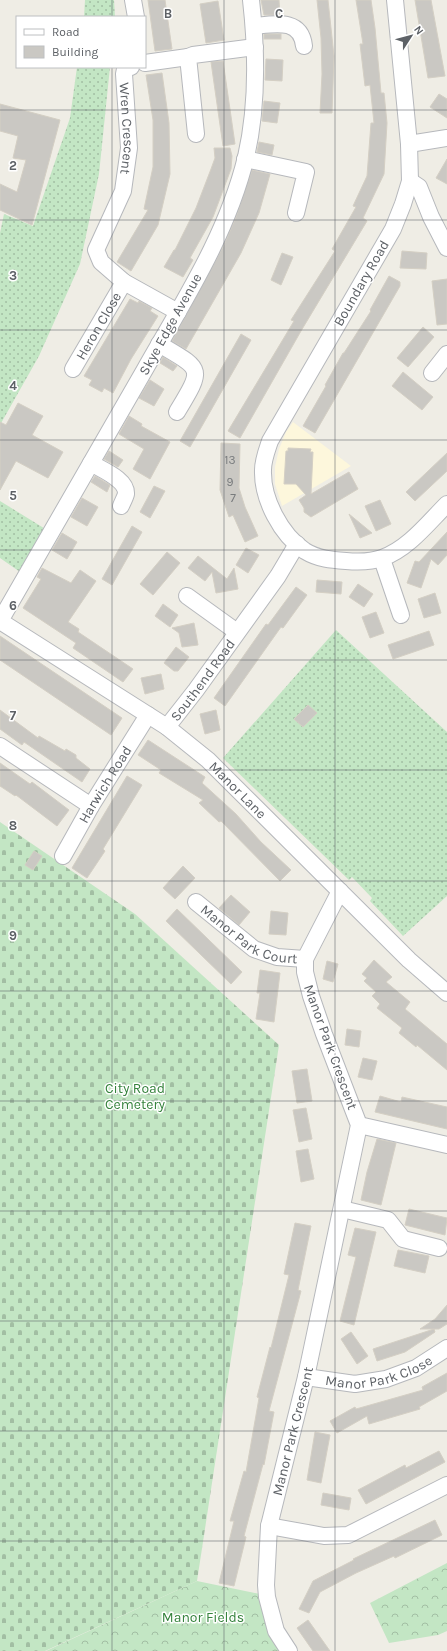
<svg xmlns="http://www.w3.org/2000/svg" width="447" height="1651" viewBox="0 0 447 1651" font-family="Karla,sans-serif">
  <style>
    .commercial { fill: #fdf7dc }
    .grass { fill: url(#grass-dots) }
    .forest { fill: url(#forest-crowns) }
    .cemetery { fill: url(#cemetery-stones) }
    .building { fill: #cac8c3; stroke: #d4cfc4 }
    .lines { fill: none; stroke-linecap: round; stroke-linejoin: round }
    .minor-casing { stroke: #b6b8bc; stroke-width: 18 }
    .minor { stroke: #fff; stroke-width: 16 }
    .grid { fill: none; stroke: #5d6166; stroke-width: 1; stroke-opacity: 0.55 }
    .labels { text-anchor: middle; stroke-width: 3; stroke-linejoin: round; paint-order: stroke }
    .number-label { font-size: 12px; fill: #787b7d }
    .street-label { font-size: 14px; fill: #5d6166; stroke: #fff }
    .park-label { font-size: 14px; fill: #36833d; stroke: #fff }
    .grid-label { font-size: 13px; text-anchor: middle; font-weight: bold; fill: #5d6166; stroke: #fff; stroke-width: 3; stroke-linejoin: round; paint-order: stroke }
  </style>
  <defs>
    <pattern id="grass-dots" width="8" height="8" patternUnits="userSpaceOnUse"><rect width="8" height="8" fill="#c3e6c4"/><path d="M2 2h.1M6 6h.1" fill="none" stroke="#a2bea3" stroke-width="1.8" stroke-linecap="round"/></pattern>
    <pattern id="forest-crowns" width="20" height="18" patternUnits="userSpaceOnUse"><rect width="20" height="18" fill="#c3e6c4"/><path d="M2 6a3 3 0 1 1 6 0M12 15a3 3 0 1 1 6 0" fill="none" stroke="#a2bea3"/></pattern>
    <pattern id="cemetery-stones" width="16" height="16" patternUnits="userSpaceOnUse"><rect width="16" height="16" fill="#c3e6c4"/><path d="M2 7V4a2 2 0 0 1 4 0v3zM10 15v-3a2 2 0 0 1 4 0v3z" fill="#a2bea3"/></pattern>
  </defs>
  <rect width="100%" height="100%" fill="#efede5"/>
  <polygon class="commercial" points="293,422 351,466 282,506 275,484 275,467 279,449 286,432"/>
  <g class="grass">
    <polygon points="85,0 114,0 115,17 84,17"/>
    <polygon points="77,67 110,67 99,174 80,264 39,356 0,425 0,233 4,214 33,226 70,118"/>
    <polygon points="0,501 47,530 23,574 0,558"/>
    <polygon points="336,630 447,732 447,896 403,936 370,901 372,898 352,877 349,880 223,758"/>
  </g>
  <g class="forest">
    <polygon points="447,1563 447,1631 438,1635 389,1643 370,1603"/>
    <polygon points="197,1581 260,1594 283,1651 46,1651"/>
  </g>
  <polygon class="cemetery" points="0,822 135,914 279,1045 197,1581 45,1651 0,1651"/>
  <g class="building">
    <polygon points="148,0 165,0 172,49 155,51"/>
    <polygon points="261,0 279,0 280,15 264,15"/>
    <polygon points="317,0 328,0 334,56 332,113 320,113 322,74 321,38"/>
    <polygon points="356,0 371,0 375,28 381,93 384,93 387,123 384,174 363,218 367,221 301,331 240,438 228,431 294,321 291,320 335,251 332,249 356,207 353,206 367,176 371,123 374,123 370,85 365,86 360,44 363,44"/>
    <polygon points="415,0 431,0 445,76 428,78"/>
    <polygon points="218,1 224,40 206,43 200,4"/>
    <rect x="264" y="34" width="17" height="5"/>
    <polygon points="266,59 283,60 282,81 265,80"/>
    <polygon points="223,61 235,144 223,146 211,62"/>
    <polygon points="162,73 169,123 170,174 158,225 131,271 117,262 148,210 144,209 153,167 153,120 146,75"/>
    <polygon points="439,94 447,99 447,118 430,107"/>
    <polygon points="264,101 280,103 277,123 262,121"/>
    <polygon points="0,104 60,120 32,225 0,210 0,184 17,192 26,160 13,158 18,136 0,131"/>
    <polygon points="259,142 274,145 272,155 257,152"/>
    <polygon points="214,148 230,148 232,156 231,169 213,217 190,258 193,260 183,277 164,267 174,250 175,250 196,208 211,169 215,158"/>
    <polygon points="447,159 447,184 436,178"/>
    <polygon points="252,170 270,174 259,213 241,253 186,349 172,341 224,245 236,217"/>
    <polygon points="402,251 427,253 426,269 400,268"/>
    <polygon points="282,253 293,257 281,285 271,280"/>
    <polygon points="389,276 400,282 400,286 315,433 303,426 326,386 325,385 343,353 344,353 371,311 370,310"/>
    <polygon points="447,279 447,324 437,325 432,281"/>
    <polygon points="130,299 138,303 139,301 152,308 150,311 158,316 131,359 113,393 104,388 102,392 89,385 92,380 84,376"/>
    <polygon points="423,327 434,337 408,367 397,358"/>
    <polygon points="241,334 251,340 190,447 180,441"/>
    <polygon points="163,357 177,366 173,371 160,363"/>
    <polygon points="403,372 433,397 422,410 392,386"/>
    <polygon points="150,380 164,389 154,406 139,398"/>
    <polygon points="18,403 43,416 32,435 63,452 48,478 16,461 0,490 0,422 6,425"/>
    <polygon points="129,416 142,424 141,426 170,442 150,479 133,469 144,449 119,434"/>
    <polygon points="221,443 240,444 239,488 245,507 258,536 245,542 233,515 229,517 220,490"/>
    <polygon points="288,448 311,449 310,452 313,452 311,494 349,472 358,489 311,517 304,512 304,508 299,500 306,495 296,484 284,484 286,451 288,451"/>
    <polygon points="109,451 123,460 118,467 104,459"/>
    <polygon points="447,453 447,471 415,501 406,492"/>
    <polygon points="95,476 110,485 107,492 91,482"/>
    <polygon points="154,486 165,491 150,518 140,512"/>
    <polygon points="82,498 98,507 87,526 71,517"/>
    <polygon points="380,500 391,524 376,531 365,506"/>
    <polygon points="349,514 372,533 360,538"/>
    <polygon points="132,526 142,532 112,585 102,579"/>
    <polygon points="447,532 447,555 438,565 431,559 421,588 407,583 415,561 419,562"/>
    <polygon points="62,533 77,542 67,559 52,550"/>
    <polygon points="246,548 259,555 248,573 236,565"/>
    <polygon points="167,552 180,563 153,595 140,584"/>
    <polygon points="198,556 227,579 234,568 238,589 216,593 212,572 205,581 188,568"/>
    <polygon points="42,568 71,583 80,570 96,581 68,622 79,629 78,632 133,669 123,682 73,648 76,643 23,608 41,579 37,577"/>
    <polygon points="317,580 342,582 341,594 316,592"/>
    <polygon points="358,584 373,594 364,607 349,597"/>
    <polygon points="296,587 307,595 283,628 281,627 225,706 214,698 266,624 268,625"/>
    <polygon points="435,593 441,613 424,618 418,599"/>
    <polygon points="163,604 178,615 170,627 155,616"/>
    <polygon points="376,612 384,633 370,638 362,617"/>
    <polygon points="194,623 198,645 182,647 179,633 172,628"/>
    <polygon points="429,631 434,645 393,659 388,645"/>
    <polygon points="0,636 122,718 111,735 0,660"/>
    <polygon points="176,647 189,657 178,671 174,671 164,663"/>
    <polygon points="161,674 164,689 145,694 141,678"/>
    <polygon points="308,705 317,713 303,727 294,719"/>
    <polygon points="0,710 38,738 39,736 65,751 66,749 76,755 76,758 90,769 82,782 24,742 22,745 0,729"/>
    <polygon points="216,710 220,730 205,734 200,714"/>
    <polygon points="148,740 205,777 202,783 236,814 261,842 291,870 280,881 221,821 219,822 199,803 203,800 159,773 161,770 138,755"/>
    <polygon points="0,763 30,784 32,782 69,810 57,826 16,795 15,796 0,786"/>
    <polygon points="127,776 142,785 103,849 105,851 87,878 72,868"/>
    <polygon points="34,851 42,856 33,870 25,865"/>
    <polygon points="183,866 195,878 175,899 163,888"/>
    <polygon points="231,895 250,912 239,925 219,908"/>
    <polygon points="177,909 242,972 231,984 166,921"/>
    <polygon points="271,911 288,913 286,935 269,934"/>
    <polygon points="374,960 392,977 386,982 410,1002 405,1009 447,1044 447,1070 417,1045 416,1047 399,1033 402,1028 377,1008 380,1004 372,996 376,992 364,981 367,978 362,974"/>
    <polygon points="327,961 338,964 333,982 323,979"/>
    <polygon points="260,970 280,973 274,1022 256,1019 260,993 257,993"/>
    <polygon points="347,1029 361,1031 359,1047 345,1045"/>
    <polygon points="363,1058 377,1061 372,1080 358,1077"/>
    <polygon points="307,1069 312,1101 297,1103 292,1071"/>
    <polygon points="380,1096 401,1102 402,1097 447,1107 447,1129 375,1112"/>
    <polygon points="306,1108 312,1139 299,1142 293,1110"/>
    <polygon points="377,1139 396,1143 381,1205 361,1200 367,1172"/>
    <polygon points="308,1149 314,1179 301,1182 296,1151"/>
    <polygon points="409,1209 447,1218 445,1235 405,1225"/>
    <polygon points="295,1223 311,1226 298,1290 301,1291 269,1411 274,1412 264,1465 263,1464 244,1536 246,1537 234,1586 219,1583 234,1521 230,1521 244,1471 246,1472 259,1398 257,1397 270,1347 271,1348 289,1275 284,1274"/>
    <polygon points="355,1228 376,1232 354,1325 340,1321 356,1257 348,1255"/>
    <polygon points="398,1250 429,1256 425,1273 394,1266"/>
    <polygon points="447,1305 447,1324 439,1329 420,1329 435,1319"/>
    <polygon points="434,1329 435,1332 405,1352 377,1361 373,1349"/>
    <polygon points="351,1332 368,1356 357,1364 341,1339"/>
    <polygon points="447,1373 447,1391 419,1407 420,1409 369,1424 367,1416 337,1433 330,1421 355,1407 356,1409 423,1390 422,1387"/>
    <polygon points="315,1432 330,1435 321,1483 307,1480"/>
    <polygon points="439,1451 445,1462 366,1504 358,1490 405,1465 406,1468"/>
    <polygon points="323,1493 351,1498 349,1510 321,1505"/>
    <polygon points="435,1520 442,1535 395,1558 394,1556 356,1573 320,1592 309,1613 299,1609 313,1581 354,1560 353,1559"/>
    <polygon points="308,1620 330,1651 313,1651 297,1628"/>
  </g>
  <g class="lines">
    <g class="minor-casing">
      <g id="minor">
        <polyline points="133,0 136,17"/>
        <path id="s1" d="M 251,0 C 257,53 258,105 246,157 C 227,235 183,302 144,371 C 96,454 48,538 0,621 L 167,727 L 208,760 L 409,960 L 447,993"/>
        <path d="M 395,0 L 409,144 L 410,181 L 403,204 L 393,229 L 270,441 C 267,450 263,460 263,470 C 262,499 281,535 305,551 C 318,559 332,560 346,561 C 357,562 371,562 382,558 C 408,549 428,523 447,504"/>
        <path d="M 254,26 C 275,24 301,18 304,46"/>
        <polyline points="145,63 188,57"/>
        <path id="s2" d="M 131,67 L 125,69 L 124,74 L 129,148 L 123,191 L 96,250 L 101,262 L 124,282 L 178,312"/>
        <polyline points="196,134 188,57 193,55 255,47"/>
        <polyline points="409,144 447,138"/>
        <polyline points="245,159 306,172 296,213"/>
        <polyline points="410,181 419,187 431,217 447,248"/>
        <path d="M 159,344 C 203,370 204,367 177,412"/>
        <path id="s3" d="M 73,369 L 124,282"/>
        <polyline points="432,373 447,354"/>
        <path d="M 91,463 C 102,470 127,479 126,494 C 125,498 122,503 121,506"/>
        <polyline points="382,559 401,615"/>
        <polyline points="187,596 237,632"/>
        <path id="s4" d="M 167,727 L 196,690 L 278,576 L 297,544"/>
        <polyline points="0,746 91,806"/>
        <path id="s5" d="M 63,856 L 91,806 L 148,715"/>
        <path id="s6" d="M 196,902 L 254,949 L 277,957 L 305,959"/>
        <polyline points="359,1125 447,1145"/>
        <polyline points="342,1209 388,1220 403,1239 439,1248"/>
        <path id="s7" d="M 306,1377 L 355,1384 L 386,1379 L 416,1368 L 447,1348"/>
        <polyline points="269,1526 324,1536 348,1535 447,1485"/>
        <path id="s8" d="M 289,1651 L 276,1631 L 267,1597 L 266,1585 L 269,1526 L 306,1377 L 359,1125 L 324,1034 L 311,996 L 305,972 L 305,959 L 340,891"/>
      </g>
    </g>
    <use href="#minor" class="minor"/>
  </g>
  <path class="grid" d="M 112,0 L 112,17M 224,0 L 224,1651M 335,0 L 335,1651M 112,67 L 112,1651M 0,110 L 447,110M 0,220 L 447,220M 0,330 L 447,330M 0,440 L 447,440M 0,550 L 447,550M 0,660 L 447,660M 0,770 L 447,770M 0,881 L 447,881M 0,991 L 447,991M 0,1101 L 447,1101M 0,1211 L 447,1211M 0,1321 L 447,1321M 0,1431 L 447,1431M 0,1541 L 447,1541"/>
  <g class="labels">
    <g class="number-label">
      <text x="230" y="464">13</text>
      <text x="230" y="486">9</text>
      <text x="233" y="502">7</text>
    </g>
    <g class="street-label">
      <text dy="5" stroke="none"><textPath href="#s2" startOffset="66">Wren Crescent</textPath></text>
      <text transform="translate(361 283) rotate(-60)" y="5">Boundary Road</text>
      <text transform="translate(170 324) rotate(-61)" y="5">Skye Edge Avenue</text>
      <text dy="5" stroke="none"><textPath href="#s3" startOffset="50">Heron Close</textPath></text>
      <text dy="5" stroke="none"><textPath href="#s4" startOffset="59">Southend Road</textPath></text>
      <text dy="5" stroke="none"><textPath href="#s5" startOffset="83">Harwich Road</textPath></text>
      <text dy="5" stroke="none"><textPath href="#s1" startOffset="977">Manor Lane</textPath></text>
      <text dy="5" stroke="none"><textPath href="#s6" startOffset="64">Manor Park Court</textPath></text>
      <text transform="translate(331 1047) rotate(70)" y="5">Manor Park Crescent</text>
      <text dy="5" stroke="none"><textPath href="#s7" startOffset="75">Manor Park Close</textPath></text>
      <text dy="5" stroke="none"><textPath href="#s8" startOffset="228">Manor Park Crescent</textPath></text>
    </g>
    <g class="park-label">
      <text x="135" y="1093">City Road<tspan x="135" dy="16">Cemetery</tspan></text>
      <text x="203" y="1622">Manor Fields</text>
    </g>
  </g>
  <g class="grid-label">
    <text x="168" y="18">B</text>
    <text x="279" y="18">C</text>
    <text x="13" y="170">2</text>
    <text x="13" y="280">3</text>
    <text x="13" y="390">4</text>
    <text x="13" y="500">5</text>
    <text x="13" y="610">6</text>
    <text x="13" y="720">7</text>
    <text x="13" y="830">8</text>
    <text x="13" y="940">9</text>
  </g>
  <rect x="16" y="16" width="130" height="52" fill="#ffffff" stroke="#bec0c2"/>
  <rect x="24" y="29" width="20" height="6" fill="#ffffff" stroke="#bec0c2"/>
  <text x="52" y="36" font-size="12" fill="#5d6166">Road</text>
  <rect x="24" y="46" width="20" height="12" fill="#cac8c3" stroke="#bec0c2"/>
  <text x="52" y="56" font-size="12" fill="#5d6166">Building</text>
  <g transform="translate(411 36) rotate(54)" stroke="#ffffff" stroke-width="3" paint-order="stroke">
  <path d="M0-3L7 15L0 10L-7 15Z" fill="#5d6166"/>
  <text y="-6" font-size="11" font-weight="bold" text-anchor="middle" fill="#5d6166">N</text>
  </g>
</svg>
